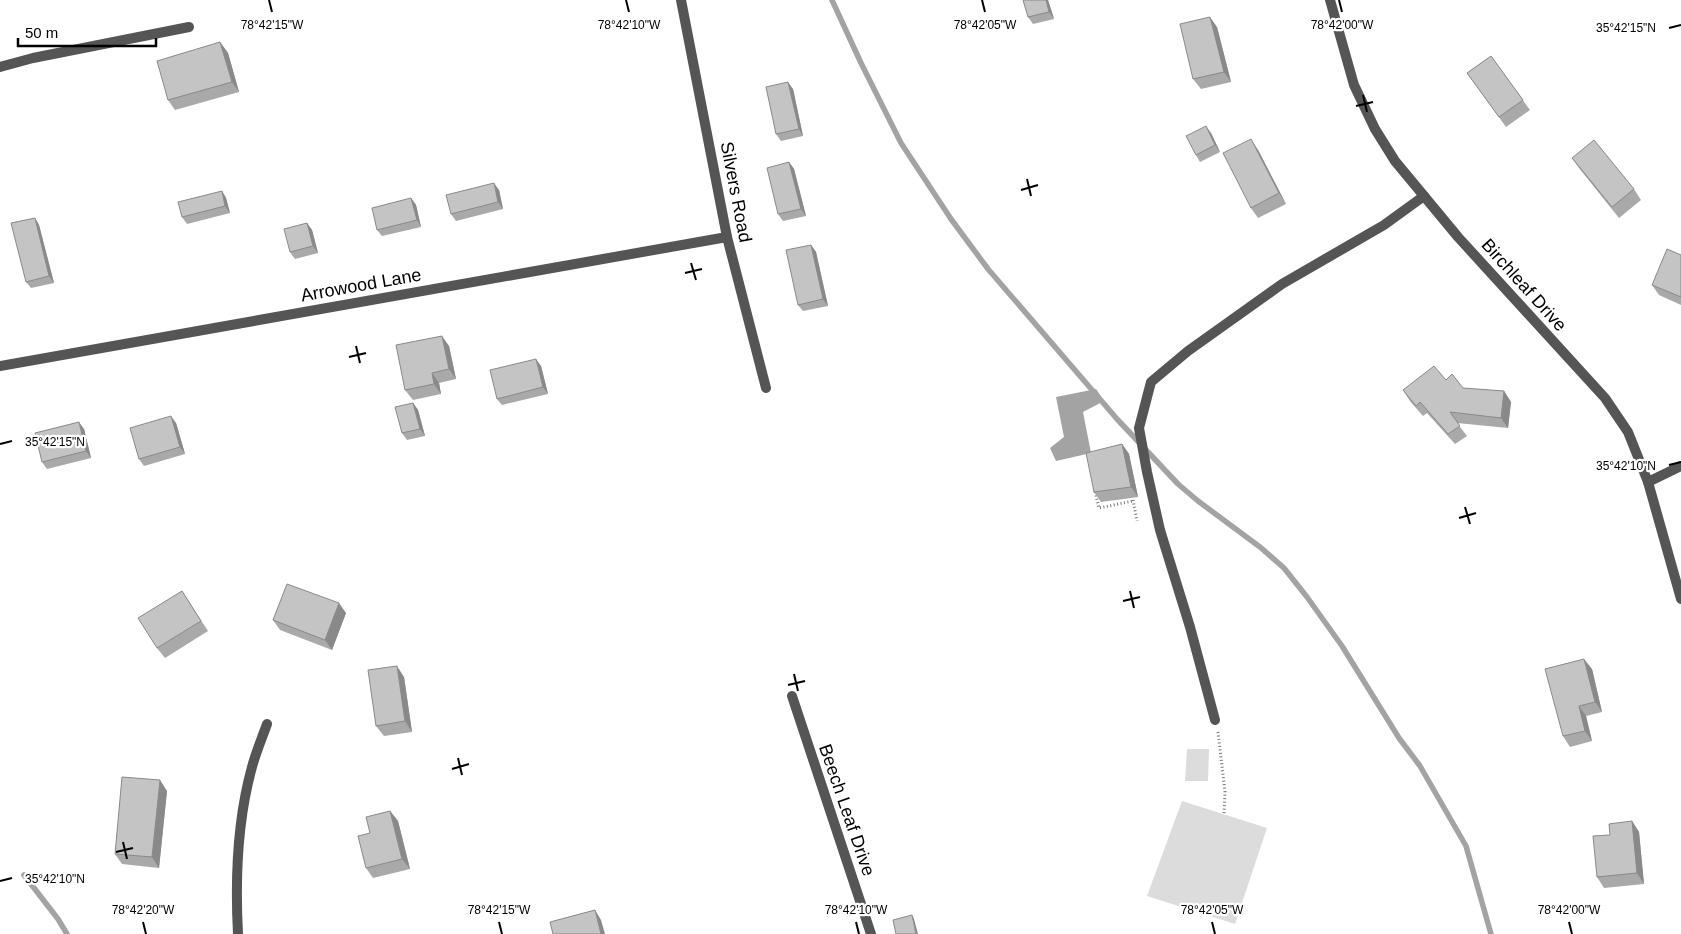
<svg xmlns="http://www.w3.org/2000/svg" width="1681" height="934" viewBox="0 0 1681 934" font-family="Arial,sans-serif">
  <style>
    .green { fill: #dcdcdc }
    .water { fill: #a3a3a3 }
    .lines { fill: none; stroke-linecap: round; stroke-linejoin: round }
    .stream { stroke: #a3a3a3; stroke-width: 5.5 }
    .path { stroke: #777; stroke-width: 3; stroke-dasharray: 1 2.5; stroke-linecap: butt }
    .service { stroke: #555; stroke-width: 10 }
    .minor { stroke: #555; stroke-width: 10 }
    .wall { fill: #a9a9a9 }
    .shaded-wall { fill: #898989 }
    .building { fill: #c4c4c4; stroke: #898989 }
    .ticks { fill: none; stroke: #000; stroke-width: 2 }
    .labels { text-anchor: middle; stroke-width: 4.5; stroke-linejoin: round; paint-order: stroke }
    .street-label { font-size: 18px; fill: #000; stroke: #fff }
    .ticks-label { font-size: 12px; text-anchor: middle; fill: #000; stroke: #fff; stroke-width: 4.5; stroke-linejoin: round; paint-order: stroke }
  </style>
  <rect width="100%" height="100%" fill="#fff"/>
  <g class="green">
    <polygon points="1187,749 1209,749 1208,781 1185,781"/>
    <polygon points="1182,801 1267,828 1235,924 1147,896"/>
  </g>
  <polygon class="water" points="1096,389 1104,401 1083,412 1091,453 1056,461 1050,448 1064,437 1056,397"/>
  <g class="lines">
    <g class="stream">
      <polyline points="832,0 861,63 901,143 951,219 988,269 1117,419 1178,484 1198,501 1260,547 1284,568 1307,597 1342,646 1399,738 1420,766 1466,846 1491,934"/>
      <polyline points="24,875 58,919 67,934"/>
    </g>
    <g class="path">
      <polyline points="1095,492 1099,508 1133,501"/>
      <polyline points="1133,500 1137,521"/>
      <polyline points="1218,732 1225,792 1224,814"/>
    </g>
    <g class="service">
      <polyline points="0,67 33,58 189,27"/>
      <polyline points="1215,720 1190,627 1160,530 1147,472 1139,428 1151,382 1188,351 1282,284 1384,225 1424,196"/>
    </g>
    <g class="minor">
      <polyline points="681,0 727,237 766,388"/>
      <polyline points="1330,0 1354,85 1375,129 1395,161 1458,237 1605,398 1628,432 1648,482 1681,599"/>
      <polyline points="0,366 727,237"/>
      <polyline points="1648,482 1681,466"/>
      <polyline points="792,696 871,934"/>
      <path d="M 238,934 C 235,878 237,821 252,767 C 256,752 262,738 267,724"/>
    </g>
  </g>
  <g class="wall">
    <polygon points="1023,0 1048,0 1054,19 1033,24 1028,17"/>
    <polygon points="1217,27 1231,82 1201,89 1193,79"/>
    <polygon points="220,42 228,53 239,92 175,110 168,100"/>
    <polygon points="1491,56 1530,110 1506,127 1467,73"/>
    <polygon points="793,89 803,136 781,141 776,134"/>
    <polygon points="1211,133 1220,152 1200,162 1196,155"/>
    <polygon points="1258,150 1286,204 1258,218 1251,208"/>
    <polygon points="1572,158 1634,189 1641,200 1619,218 1579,168"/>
    <polygon points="789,162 794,169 806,216 783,221 778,214"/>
    <polygon points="499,190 503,209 456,221 451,214"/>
    <polygon points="222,191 226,198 230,213 187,224 182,217"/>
    <polygon points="411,198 416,205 421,227 382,236 377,230"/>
    <polygon points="35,218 39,225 54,283 31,288 26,282"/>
    <polygon points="307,223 312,230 318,253 295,259 290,252"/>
    <polygon points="811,245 816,252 828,306 803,311 798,305"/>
    <polygon points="1681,255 1681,305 1659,295 1652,285"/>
    <polygon points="449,346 456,379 439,383 441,394 413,400 405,390"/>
    <polygon points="541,366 548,394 502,405 497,399"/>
    <polygon points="1446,380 1463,388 1504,391 1511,402 1508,428 1457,423 1467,436 1455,444 1427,413 1423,416 1410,401 1403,390"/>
    <polygon points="413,403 418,410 425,436 407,440 402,433"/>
    <polygon points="176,423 185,454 144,466 139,459"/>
    <polygon points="84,429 91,458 47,469 42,462"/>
    <polygon points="1122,444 1129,454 1138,497 1101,502 1094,492"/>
    <polygon points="182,591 208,631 165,658 157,648"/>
    <polygon points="346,613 332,650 280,630 273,620"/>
    <polygon points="1592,669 1602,712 1586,716 1592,741 1570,747 1563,736"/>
    <polygon points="404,677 412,732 384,736 376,726"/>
    <polygon points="167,791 159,868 122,864 115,854"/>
    <polygon points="390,811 398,821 410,869 373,878 366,868 370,833"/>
    <polygon points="1632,821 1639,832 1644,884 1604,888 1597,877 1610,835"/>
  </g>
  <g class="shaded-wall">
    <polygon points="1046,0 1048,0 1054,19 1049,12"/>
    <polygon points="1210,17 1217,27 1231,82 1224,72"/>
    <polygon points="220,42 228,53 239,92 232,82"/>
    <polygon points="788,82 793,89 803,136 799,129"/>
    <polygon points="1206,126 1211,133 1220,152 1215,145"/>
    <polygon points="1251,139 1258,150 1286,204 1279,193"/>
    <polygon points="789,162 794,169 806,216 801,209"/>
    <polygon points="494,183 499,190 503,209 498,202"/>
    <polygon points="222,191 226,198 230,213 225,206"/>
    <polygon points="411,198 416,205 421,227 417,220"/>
    <polygon points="35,218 39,225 54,283 49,276"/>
    <polygon points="307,223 312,230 318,253 313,246"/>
    <polygon points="811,245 816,252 828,306 823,299"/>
    <polygon points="442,336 449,346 456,379 449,369"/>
    <polygon points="536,359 541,366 548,394 543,387"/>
    <polygon points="432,373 439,383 441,394 434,384"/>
    <polygon points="1504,391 1511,402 1508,428 1501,418"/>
    <polygon points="413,403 418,410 425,436 420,429"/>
    <polygon points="171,416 176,423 185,454 180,447"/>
    <polygon points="79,422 84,429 91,458 86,451"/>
    <polygon points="1122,444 1129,454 1138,497 1131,487"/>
    <polygon points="339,603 346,613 332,650 325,640"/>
    <polygon points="1584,659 1592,669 1602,712 1595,702"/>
    <polygon points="397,666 404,677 412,732 405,721"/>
    <polygon points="1579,706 1586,716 1592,741 1585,731"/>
    <polygon points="160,780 167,791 159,868 152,857"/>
    <polygon points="390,811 398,821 410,869 402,859"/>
    <polygon points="1632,821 1639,832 1644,884 1637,873"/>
    <polygon points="595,910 601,920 605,934 601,934"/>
    <polygon points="912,915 914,919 918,934 916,934"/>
  </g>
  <g class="building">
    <polygon points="1023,0 1046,0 1049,12 1028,17"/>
    <polygon points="1210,17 1224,72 1193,79 1180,24"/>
    <polygon points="220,42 232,82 168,100 157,61"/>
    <polygon points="1491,56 1523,100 1499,117 1467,73"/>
    <polygon points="788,82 799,129 776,134 766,87"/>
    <polygon points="1206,126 1215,145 1196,155 1186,136"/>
    <polygon points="1251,139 1279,193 1251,208 1223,153"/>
    <polygon points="1594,140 1634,189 1612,207 1572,158"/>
    <polygon points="789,162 801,209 778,214 767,168"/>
    <polygon points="494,183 498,202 451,214 446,195"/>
    <polygon points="222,191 225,206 182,217 178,202"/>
    <polygon points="411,198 417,220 377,230 372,208"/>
    <polygon points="35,218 49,276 26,282 11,223"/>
    <polygon points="307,223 313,246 290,252 284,229"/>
    <polygon points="811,245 823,299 798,305 786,250"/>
    <polygon points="1667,249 1681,255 1681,297 1652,285"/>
    <polygon points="442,336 449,369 432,373 434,384 405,390 396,345"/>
    <polygon points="536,359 543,387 497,399 490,370"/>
    <polygon points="1434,366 1446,380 1452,374 1463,388 1504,391 1501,418 1450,412 1460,426 1448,434 1420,402 1416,406 1403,390"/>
    <polygon points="413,403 420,429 402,433 395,407"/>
    <polygon points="171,416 180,447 139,459 130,428"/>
    <polygon points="79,422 86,451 42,462 35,433"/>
    <polygon points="1122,444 1131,487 1094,492 1086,453"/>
    <polygon points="287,584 339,603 325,640 273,620"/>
    <polygon points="182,591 201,621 157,648 138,618"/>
    <polygon points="1584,659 1595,702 1579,706 1585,731 1563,736 1545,669"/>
    <polygon points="397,666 405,721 376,726 368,670"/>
    <polygon points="122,777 160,780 152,857 115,854"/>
    <polygon points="390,811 402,859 366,868 358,836 370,833 366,817"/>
    <polygon points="1632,821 1637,873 1597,877 1593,836 1610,835 1609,824"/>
    <polygon points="595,910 601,934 553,934 550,922"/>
    <polygon points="912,915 916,934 896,934 893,920"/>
  </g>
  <path class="ticks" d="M 269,0 L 272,12M 626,0 L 629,12M 982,0 L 985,12M 1339,0 L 1342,12M 1669,28 L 1681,25M 1363,95 L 1367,112M 1356,106 L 1373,102M 1027,179 L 1031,196M 1021,190 L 1038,185M 691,263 L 696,280M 685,273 L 702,269M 356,346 L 360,363M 349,357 L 366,353M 0,444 L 12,441M 1669,465 L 1681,462M 1465,507 L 1470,524M 1459,518 L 1476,513M 1130,591 L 1134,608M 1123,601 L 1140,597M 794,674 L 798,691M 788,685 L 805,681M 458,758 L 462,775M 452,769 L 469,764M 123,842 L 127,859M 116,852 L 133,848M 0,881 L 12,878M 143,922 L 146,934M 499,922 L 502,934M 856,922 L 859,934M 1212,922 L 1215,934M 1569,922 L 1572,934"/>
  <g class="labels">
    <g class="street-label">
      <text transform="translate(736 192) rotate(79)" y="6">Silvers Road</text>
      <text transform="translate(361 285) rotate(-10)" y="6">Arrowood Lane</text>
      <text transform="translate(1524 285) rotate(48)" y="6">Birchleaf Drive</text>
      <text transform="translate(847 810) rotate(71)" y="6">Beech Leaf Drive</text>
    </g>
  </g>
  <g class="ticks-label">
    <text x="272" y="29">78°42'15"W</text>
    <text x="629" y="29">78°42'10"W</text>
    <text x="985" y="29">78°42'05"W</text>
    <text x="1342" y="29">78°42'00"W</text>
    <text x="1626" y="32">35°42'15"N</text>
    <text x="55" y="446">35°42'15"N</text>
    <text x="1626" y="470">35°42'10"N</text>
    <text x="55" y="883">35°42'10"N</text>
    <text x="143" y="914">78°42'20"W</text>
    <text x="499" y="914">78°42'15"W</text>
    <text x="856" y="914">78°42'10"W</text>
    <text x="1212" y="914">78°42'05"W</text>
    <text x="1569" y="914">78°42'00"W</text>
  </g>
  <path d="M18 38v8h138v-8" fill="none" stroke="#000000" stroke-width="2.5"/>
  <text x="25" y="38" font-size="15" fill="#000000" stroke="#ffffff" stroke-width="4" paint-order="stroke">50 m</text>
</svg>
